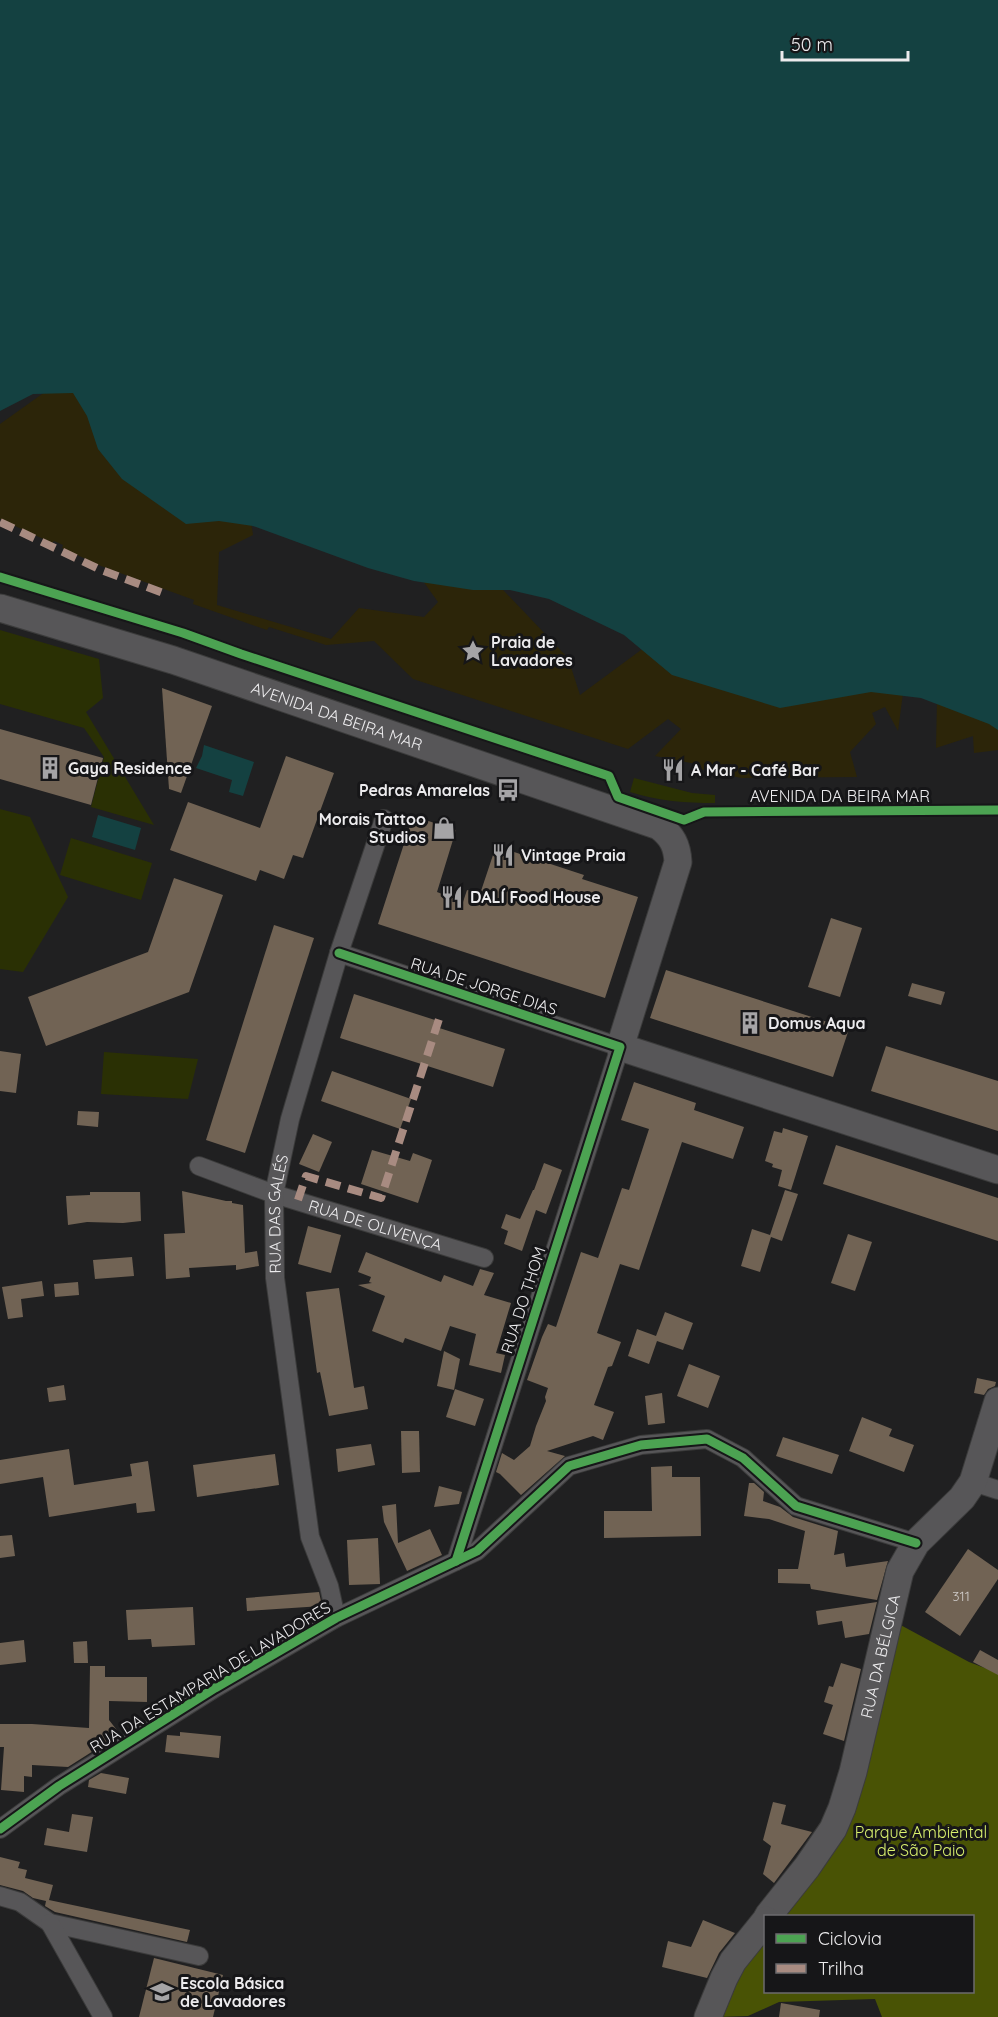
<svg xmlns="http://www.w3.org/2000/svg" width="998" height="2017" viewBox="0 0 998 2017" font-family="Quicksand,sans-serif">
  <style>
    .green { fill: #2a3004 }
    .forest { fill: #495305 }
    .sand { fill: #2c2509 }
    .water { fill: #144141 }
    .building { fill: #716354 }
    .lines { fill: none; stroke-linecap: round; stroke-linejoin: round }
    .street-casing { stroke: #3b3b3b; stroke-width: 20 }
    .secondary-casing { stroke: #3b3b3b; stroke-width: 29 }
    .street { stroke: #575658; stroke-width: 18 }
    .secondary { stroke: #575658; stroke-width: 27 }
    .quiet { stroke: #a88b81; stroke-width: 8; stroke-dasharray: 15 8; stroke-linecap: butt }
    .cycleway-casing { stroke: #161618; stroke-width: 13 }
    .cycleway { stroke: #4ca352; stroke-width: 9 }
    .labels { text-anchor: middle; stroke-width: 6; stroke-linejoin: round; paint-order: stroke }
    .number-label { font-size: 14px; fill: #cdc9c7 }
    .poi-label { font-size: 16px; font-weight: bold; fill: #ecebed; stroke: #161618; text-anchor: start }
    .street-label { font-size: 16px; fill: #ecebed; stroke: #161618 }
    .park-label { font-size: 16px; fill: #daf16e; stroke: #161618 }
  </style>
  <rect width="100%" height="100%" fill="#202021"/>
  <g class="green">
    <polygon points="0,630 99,659 103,698 86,712 154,825 91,807 104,757 84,728 0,704"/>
    <path d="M 634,778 L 692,793 L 715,795 L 715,803 C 686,803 658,801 630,792 Z"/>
    <polygon points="0,809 30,817 68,897 23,972 0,969"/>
    <polygon points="71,838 152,863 141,900 60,875"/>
    <polygon points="104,1052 198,1059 188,1099 101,1094"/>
  </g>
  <polygon class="forest" points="895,1622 969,1662 998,1673 998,2017 882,2017 875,1999 779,2002 748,2016 717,2017 765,1925 766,1992 972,1992 972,1916 772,1916 815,1863"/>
  <polygon class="sand" points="66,377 242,457 253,535 219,552 217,605 331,639 359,608 424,617 438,602 395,542 467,552 568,658 580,695 698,608 998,691 998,750 974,753 973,736 936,748 937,700 903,693 898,731 885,707 872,713 876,724 850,752 857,777 741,778 700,769 701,765 655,756 681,729 668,719 628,749 413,679 374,641 326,645 269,627 267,630 193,604 194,600 101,566 62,548 63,545 54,541 52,543 0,519 0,424"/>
  <g class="water">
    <polygon points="0,0 998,0 998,730 989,724 921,698 871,692 780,708 672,675 624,635 549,599 510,590 473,590 414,581 368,568 253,526 219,521 186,524 122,479 98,449 87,416 73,393 33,394 0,411"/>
    <polygon points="204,745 254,762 243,796 229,792 232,780 196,768 202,756"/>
    <polygon points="98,815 141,828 135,850 92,837"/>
  </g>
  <g class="building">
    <polygon points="162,688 212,706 181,793 169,789"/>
    <polygon points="0,729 103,758 91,805 0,779"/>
    <polygon points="286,756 334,773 303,858 293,855 284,879 260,870 256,881 170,850 188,802 260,828"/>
    <polygon points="413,816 456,830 437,892 463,902 467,890 480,894 496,846 584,875 582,879 638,897 605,998 378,924"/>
    <polygon points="174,878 223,895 189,992 46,1046 28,997 148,952"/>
    <polygon points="831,918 862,928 840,997 808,987"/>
    <polygon points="274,925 314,938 245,1153 206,1140"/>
    <polygon points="666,970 849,1029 833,1077 650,1018"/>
    <polygon points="912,983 945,992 941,1005 908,996"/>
    <polygon points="354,994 435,1020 433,1026 505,1049 493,1087 340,1038"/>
    <polygon points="886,1046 998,1081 998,1131 871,1091"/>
    <polygon points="0,1051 21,1054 16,1093 0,1091"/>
    <polygon points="332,1071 411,1099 400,1129 321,1101"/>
    <polygon points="634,1082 696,1103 694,1110 744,1127 733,1159 682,1142 639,1270 620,1264 597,1333 621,1342 612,1366 608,1367 594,1405 614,1412 603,1440 593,1436 547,1451 565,1456 521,1495 500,1474 496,1472 502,1453 514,1460 530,1446 536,1426 546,1401 545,1397 548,1388 527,1380 542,1337 548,1324 556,1327 581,1252 598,1258 622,1188 629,1190 649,1129 621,1120"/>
    <polygon points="78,1111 99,1112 98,1127 77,1125"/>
    <polygon points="783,1128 808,1136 791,1190 778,1186 782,1170 772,1167 773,1164 765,1161 774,1131 782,1133"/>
    <polygon points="313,1134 332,1142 319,1172 299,1164"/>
    <polygon points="836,1145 998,1198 998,1241 823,1184"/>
    <polygon points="372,1150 410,1161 413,1153 432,1160 418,1203 361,1184"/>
    <polygon points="544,1163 562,1170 546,1214 536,1210 522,1251 504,1244 508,1231 501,1228 506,1214 520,1219 533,1190 534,1190"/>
    <polygon points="785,1190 798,1194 782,1241 771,1237 760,1272 741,1266 752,1229 770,1235"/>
    <polygon points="182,1191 226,1201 232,1201 232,1203 243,1205 245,1253 257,1251 259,1266 236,1270 236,1265 189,1268 190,1277 166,1279 164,1234 185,1233"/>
    <polygon points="90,1192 140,1192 141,1221 123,1223 87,1222 68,1225 66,1196 90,1195"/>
    <polygon points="308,1226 341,1235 331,1273 298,1264"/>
    <polygon points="848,1234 872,1242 855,1291 831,1283"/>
    <polygon points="366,1252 441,1282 444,1275 473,1286 480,1269 494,1273 484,1295 511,1303 496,1353 505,1355 501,1373 469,1365 476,1334 450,1326 441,1351 405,1338 403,1343 372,1331 385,1296 358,1285 372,1283 369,1282 371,1277 358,1272"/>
    <polygon points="132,1257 134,1276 95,1279 93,1260"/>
    <polygon points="42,1281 44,1296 21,1299 23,1317 8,1319 2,1287"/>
    <polygon points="78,1282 79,1295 55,1297 54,1284"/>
    <polygon points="339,1288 354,1388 364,1386 368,1409 329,1416 320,1372 317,1373 306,1292"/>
    <polygon points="665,1312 693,1323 683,1350 657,1341 649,1364 628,1356 637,1329 656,1336"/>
    <polygon points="444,1351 460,1359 454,1390 437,1386"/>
    <polygon points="689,1364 720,1376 708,1408 677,1396"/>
    <polygon points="977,1378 996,1382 995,1386 988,1389 984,1395 974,1393"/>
    <polygon points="64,1385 66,1400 49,1402 47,1388"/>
    <polygon points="455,1389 484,1399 475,1426 446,1417"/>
    <polygon points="662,1393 665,1423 648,1425 645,1396"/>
    <polygon points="862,1417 892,1429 889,1436 914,1445 904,1472 849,1451"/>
    <polygon points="401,1431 419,1431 420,1472 402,1473"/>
    <polygon points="783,1437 839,1455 832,1474 776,1456"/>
    <polygon points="371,1444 375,1465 338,1472 336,1449"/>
    <polygon points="69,1449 74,1485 132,1476 130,1464 148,1461 155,1511 137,1513 136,1503 49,1517 43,1477 0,1484 0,1460"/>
    <polygon points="275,1454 279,1485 197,1497 193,1465"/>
    <polygon points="672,1466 672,1477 700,1477 701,1536 604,1538 604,1511 652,1511 651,1467"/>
    <polygon points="749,1483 754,1483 764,1492 763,1501 780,1507 793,1517 838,1531 834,1555 844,1553 846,1567 888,1561 877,1600 811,1589 810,1584 778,1583 778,1569 798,1569 805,1531 769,1519 744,1516"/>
    <polygon points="439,1486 462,1492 459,1504 434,1507"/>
    <polygon points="396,1504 398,1543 430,1529 442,1555 407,1571 384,1522 382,1506"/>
    <polygon points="12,1535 15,1556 0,1558 0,1536"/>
    <polygon points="378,1538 380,1584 349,1585 347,1540"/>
    <polygon points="968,1549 998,1570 998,1579 960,1636 925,1612"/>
    <polygon points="319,1592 322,1606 247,1611 246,1598"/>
    <polygon points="877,1602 869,1634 845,1638 842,1621 818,1625 816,1611"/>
    <polygon points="193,1607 195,1645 152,1647 151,1639 128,1640 126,1610"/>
    <polygon points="24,1640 26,1662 0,1665 0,1643"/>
    <polygon points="87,1641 88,1663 74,1663 73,1642"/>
    <polygon points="980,1650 998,1660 998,1675 973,1662"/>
    <polygon points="841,1663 861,1669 844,1741 823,1734 833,1705 824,1702 829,1686 833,1687"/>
    <polygon points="90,1666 105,1666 105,1677 147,1677 147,1702 109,1701 109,1720 120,1734 68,1767 32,1765 32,1777 24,1776 24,1792 1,1790 4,1747 0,1747 0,1724 32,1724 89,1728"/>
    <polygon points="180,1732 221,1736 219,1758 165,1752 167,1735 180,1736"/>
    <polygon points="101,1773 129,1778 126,1794 88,1787 89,1780"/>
    <polygon points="773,1802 786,1805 781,1824 812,1832 774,1883 763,1874 771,1846 763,1840"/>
    <polygon points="72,1814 93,1817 87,1852 44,1845 47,1828 69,1832"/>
    <polygon points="0,1857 20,1862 18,1868 27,1870 25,1878 53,1885 49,1900 190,1930 187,1942 55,1912 45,1906 46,1901 33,1898 23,1891 0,1885"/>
    <polygon points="703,1920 735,1933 719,1953 707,1978 662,1967 668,1941 691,1947"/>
    <polygon points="154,1958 223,1975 213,2017 139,2017"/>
    <polygon points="781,2003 820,2010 819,2017 779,2017"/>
  </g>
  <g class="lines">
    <g class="street-casing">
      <g id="street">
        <polyline points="339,953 620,1047 456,1561"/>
        <path id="s1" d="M 199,1166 L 274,1194 L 484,1258"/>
        <polyline points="973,1482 998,1490"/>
        <path id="s2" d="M 336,1618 L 329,1586 L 310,1537 L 275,1278 L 274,1194 L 290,1119 L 339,953 L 384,819"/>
        <polyline points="0,1829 59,1786 215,1688 336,1618 477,1551 569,1466 641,1445 707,1439 743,1458 796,1506 916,1543"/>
        <polyline points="0,1896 20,1902 50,1923 199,1956"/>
        <polyline points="50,1923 103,2017"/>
      </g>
    </g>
    <g class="secondary-casing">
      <g id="secondary">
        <path id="s3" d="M 0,608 L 173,660 L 659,826 C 672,836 677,845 678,862 L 620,1047 L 998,1170"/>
        <path id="s4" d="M 768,1916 L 807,1867 L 833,1829 L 842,1808 L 853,1772 L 900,1571 L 916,1543 L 962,1498 L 973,1482 L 998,1401"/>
        <polyline points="708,2017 724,1978 733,1961 766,1920"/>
      </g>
    </g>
    <use href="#street" class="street"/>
    <use href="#secondary" class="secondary"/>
    <g class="quiet">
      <polyline points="0,522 101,570 163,593"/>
      <polyline points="298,1200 306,1176 381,1198 440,1016"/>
    </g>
    <g class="cycleway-casing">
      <g id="cycleway">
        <polyline points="0,577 183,633 241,654 609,776 618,797 684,820 704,812 998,810"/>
        <polyline points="339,953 620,1047 456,1561"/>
        <polyline points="0,1829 59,1786 215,1688 336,1618 477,1551 569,1466 641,1445 707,1439 743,1458 796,1506 916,1543"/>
      </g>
    </g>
    <use href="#cycleway" class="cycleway"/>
  </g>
  <defs>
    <g id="sight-bare" transform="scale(1.8)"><path d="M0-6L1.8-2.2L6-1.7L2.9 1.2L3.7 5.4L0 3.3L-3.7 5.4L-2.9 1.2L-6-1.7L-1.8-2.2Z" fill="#a5a4a6" stroke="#161618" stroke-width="2.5" paint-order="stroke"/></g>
    <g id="building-bare" transform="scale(1.8)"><path d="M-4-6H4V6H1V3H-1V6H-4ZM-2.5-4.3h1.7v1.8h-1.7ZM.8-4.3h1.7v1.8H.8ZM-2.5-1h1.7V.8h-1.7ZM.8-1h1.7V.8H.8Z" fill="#a5a4a6" stroke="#161618" stroke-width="2.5" paint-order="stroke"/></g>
    <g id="restaurant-bare" transform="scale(1.8)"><path d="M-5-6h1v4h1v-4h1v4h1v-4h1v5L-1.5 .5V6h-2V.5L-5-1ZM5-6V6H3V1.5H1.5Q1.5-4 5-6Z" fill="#a5a4a6" stroke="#161618" stroke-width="2.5" paint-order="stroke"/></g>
    <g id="bus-bare" transform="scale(1.8)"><path d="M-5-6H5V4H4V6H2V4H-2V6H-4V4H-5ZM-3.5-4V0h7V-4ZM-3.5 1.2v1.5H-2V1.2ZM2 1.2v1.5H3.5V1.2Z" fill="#a5a4a6" stroke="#161618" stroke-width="2.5" paint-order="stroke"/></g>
    <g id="shop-bare" transform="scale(1.8)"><path d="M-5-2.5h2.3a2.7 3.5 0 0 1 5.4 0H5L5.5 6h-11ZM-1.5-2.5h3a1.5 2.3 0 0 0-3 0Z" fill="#a5a4a6" stroke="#161618" stroke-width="2.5" paint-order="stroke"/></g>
    <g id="school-bare" transform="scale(1.8)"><path d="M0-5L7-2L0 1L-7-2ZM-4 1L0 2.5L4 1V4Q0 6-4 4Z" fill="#a5a4a6" stroke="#161618" stroke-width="2.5" paint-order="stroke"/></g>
  </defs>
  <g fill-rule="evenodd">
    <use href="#sight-bare" x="473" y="651"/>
    <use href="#building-bare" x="50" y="768"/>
    <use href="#restaurant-bare" x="673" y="770"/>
    <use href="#bus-bare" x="508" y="790"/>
    <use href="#shop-bare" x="444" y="828"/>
    <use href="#restaurant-bare" x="503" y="855"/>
    <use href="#restaurant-bare" x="452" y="897"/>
    <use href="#building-bare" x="750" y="1023"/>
    <use href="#school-bare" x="162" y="1992"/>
  </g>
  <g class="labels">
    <g class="number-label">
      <text x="961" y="1601">311</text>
    </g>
    <g class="poi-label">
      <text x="491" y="648">Praia de<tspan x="491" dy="18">Lavadores</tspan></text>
      <text x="68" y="774">Gaya Residence</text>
      <text x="691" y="776">A Mar - Café Bar</text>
      <text x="490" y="796" text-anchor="end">Pedras Amarelas</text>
      <text x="426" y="825" text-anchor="end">Morais Tattoo<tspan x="426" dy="18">Studios</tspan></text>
      <text x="521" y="861">Vintage Praia</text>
      <text x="470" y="903">DALÍ Food House</text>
      <text x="768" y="1029">Domus Aqua</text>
      <text x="180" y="1989">Escola Básica<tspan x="180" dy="18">de Lavadores</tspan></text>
    </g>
    <g class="street-label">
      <text dy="6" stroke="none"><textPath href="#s3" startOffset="354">AVENIDA DA BEIRA MAR</textPath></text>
      <text x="840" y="802">AVENIDA DA BEIRA MAR</text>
      <text transform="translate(484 986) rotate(18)" y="6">RUA DE JORGE DIAS</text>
      <text dy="6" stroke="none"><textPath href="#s2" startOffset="411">RUA DAS GALÉS</textPath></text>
      <text dy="6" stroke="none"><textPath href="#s1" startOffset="186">RUA DE OLIVENÇA</textPath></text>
      <text transform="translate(523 1300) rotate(-72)" y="6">RUA DO THOM</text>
      <text dy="6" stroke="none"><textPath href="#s4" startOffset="288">RUA DA BÉLGICA</textPath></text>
      <text transform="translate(210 1677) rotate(-31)" y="6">RUA DA ESTAMPARIA DE LAVADORES</text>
    </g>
    <g class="park-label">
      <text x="921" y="1838">Parque Ambiental<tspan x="921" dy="18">de São Paio</tspan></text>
    </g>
  </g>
  <rect x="764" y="1915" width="210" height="78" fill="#161618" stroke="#6c6b6d" stroke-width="1.5"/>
  <rect x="776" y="1934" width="30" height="9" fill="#4ca352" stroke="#6c6b6d" stroke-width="1.5"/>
  <text x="818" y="1945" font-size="18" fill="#ecebed">Ciclovia</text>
  <rect x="776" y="1964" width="30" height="9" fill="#a88b81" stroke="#6c6b6d" stroke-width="1.5"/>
  <text x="818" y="1975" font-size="18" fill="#ecebed">Trilha</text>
  <path d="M782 51v9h126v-9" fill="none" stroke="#ecebed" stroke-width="3"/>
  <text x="791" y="51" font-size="18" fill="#ecebed" stroke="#161618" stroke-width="4.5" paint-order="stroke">50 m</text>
</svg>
